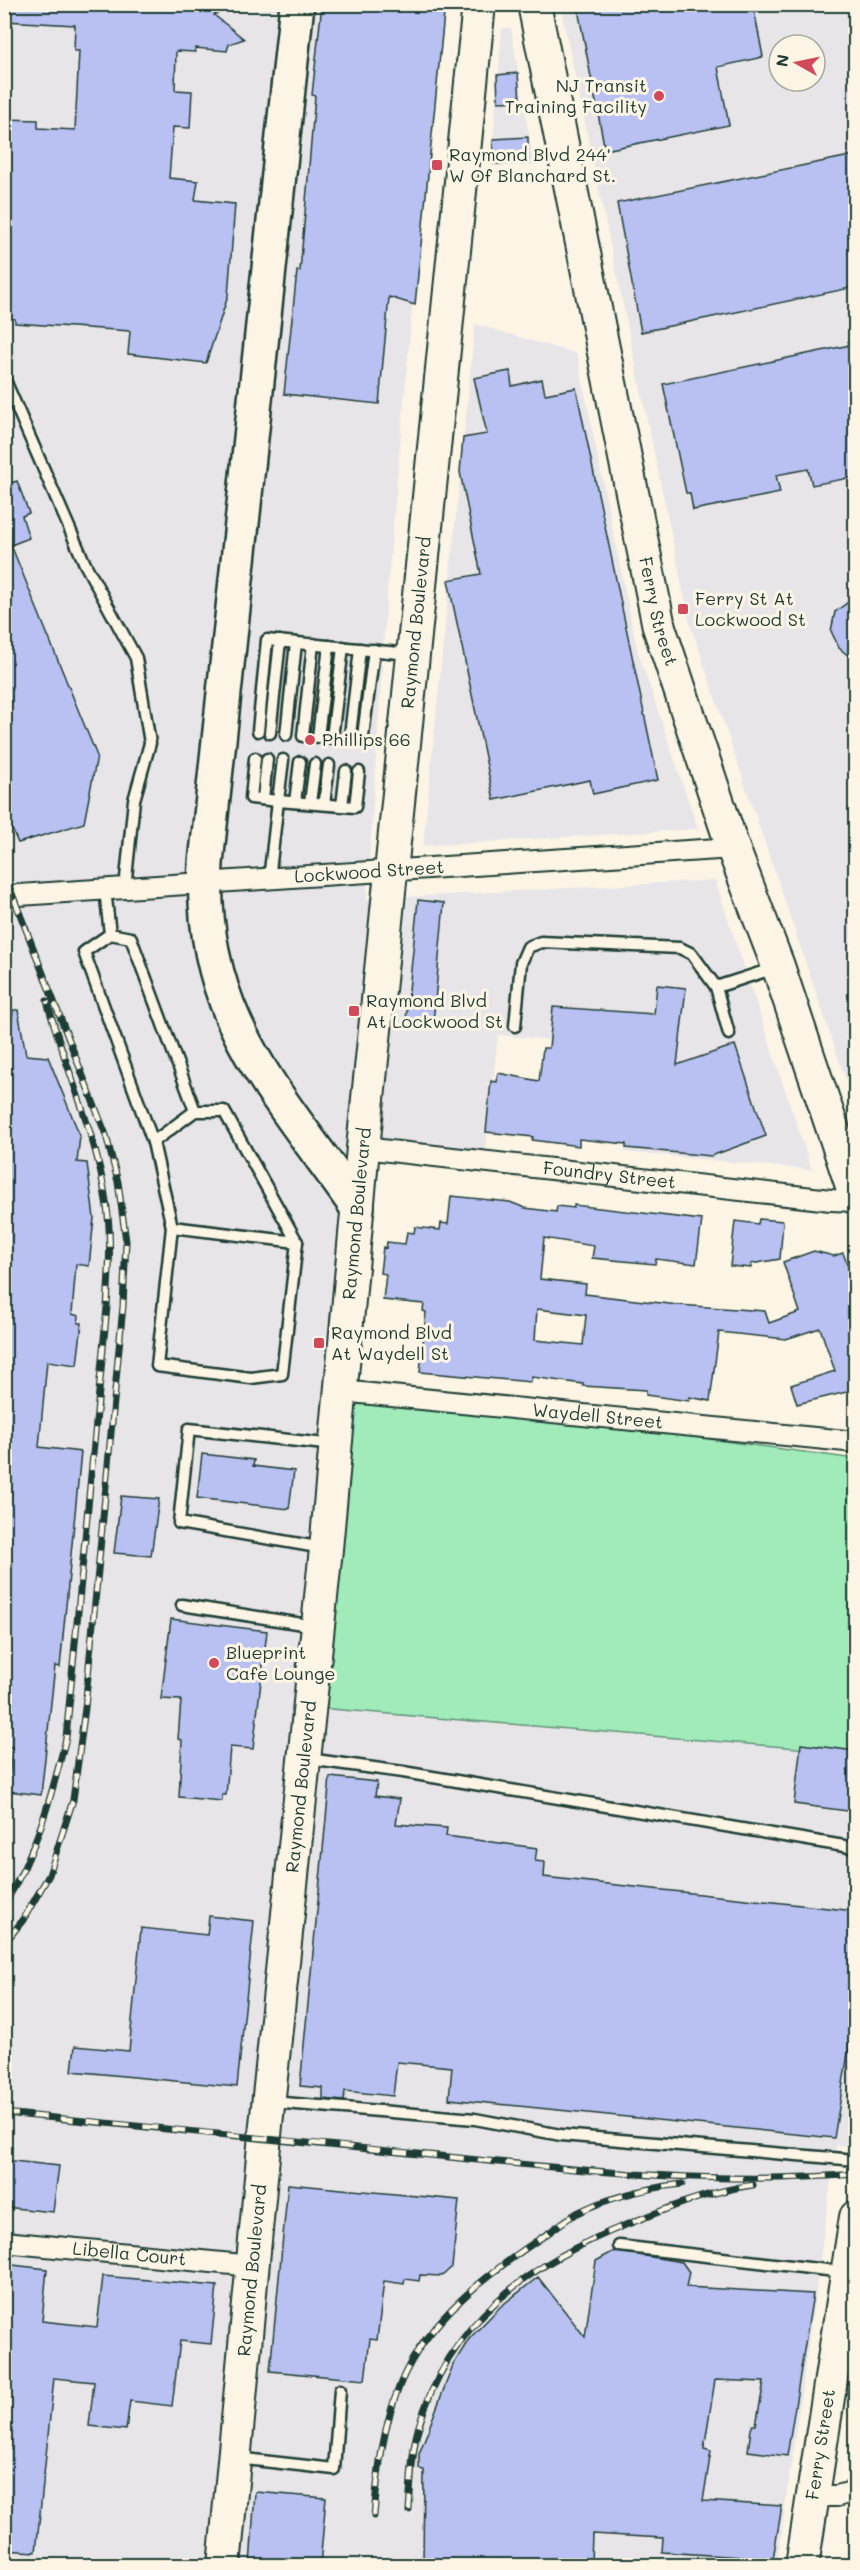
<svg xmlns="http://www.w3.org/2000/svg" width="860" height="2570" viewBox="0 0 860 2570" font-family="Mali,sans-serif">
  <style>
    .built { fill: #e8e5e9; fill-rule: evenodd }
    .green { fill: #a1ebba; stroke: #609477; stroke-width: 1.5 }
    .building { fill: #b8c1f2; stroke: #1f3d34; stroke-width: 1.5; fill-rule: evenodd }
    .lines { fill: none; stroke-linecap: round; stroke-linejoin: round }
    .service-casing { stroke: #1f3d34; stroke-width: 15 }
    .minor-casing { stroke: #1f3d34; stroke-width: 24 }
    .primary-casing { stroke: #1f3d34; stroke-width: 36 }
    .motorway-casing { stroke: #1f3d34; stroke-width: 38 }
    .service { stroke: #fcf5e5; stroke-width: 10 }
    .minor { stroke: #fcf5e5; stroke-width: 20 }
    .primary { stroke: #fcf5e5; stroke-width: 32 }
    .motorway { stroke: #fcf5e5; stroke-width: 33 }
    .rail-casing { stroke: #1f3d34; stroke-width: 7 }
    .rail { stroke: #fcf5e5; stroke-width: 4.5; stroke-dasharray: 14; stroke-linecap: butt }
    .poi-dot { fill: #d1495b; stroke: #fcf5e5; stroke-width: 2 }
    .labels { text-anchor: middle; stroke-width: 6; stroke-linejoin: round; paint-order: stroke }
    .poi-label { font-size: 18px; fill: #1f3d34; stroke: #fcf5e5; text-anchor: start }
    .street-label { font-size: 18px; fill: #1f3d34; stroke: #fcf5e5 }
  </style>
  <rect width="100%" height="100%" fill="#fcf5e5"/>
  <filter id="ink" filterUnits="userSpaceOnUse"><feTurbulence type="fractalNoise" baseFrequency=".0167" numOctaves="2"/><feDisplacementMap in="SourceGraphic" scale="12" xChannelSelector="R" yChannelSelector="G"/><feConvolveMatrix kernelMatrix="1 2 1 2 8 2 1 2 1" color-interpolation-filters="sRGB"/></filter>
  <g filter="url(#ink)">
    <g class="built">
      <polygon points="5,5 439,5 386,604 367,899 715,880 812,1170 625,1152 631,1048 498,1035 484,1163 369,1152 308,1707 855,1753 855,2145 836,2146 777,2565 5,2566"/>
      <path d="M 560,5 L 855,5 L 855,1107 L 690,624 ZM 779,45 L 815,45 L 815,81 L 779,81 Z"/>
      <polygon points="502,28 511,28 534,165 491,166"/>
      <polygon points="475,324 577,354 637,649 698,829 423,846"/>
    </g>
    <polygon class="green" points="345,1389 855,1459 855,1753 307,1707"/>
    <g class="building">
      <polygon points="4,4 238,4 214,15 244,39 229,44 227,51 195,48 195,52 176,51 175,90 192,91 190,128 173,127 169,178 198,181 195,200 235,204 228,296 206,363 128,354 130,331 15,323 15,319 6,318 8,296 4,295 4,119 38,120 38,128 75,130 79,51 74,51 75,25 4,21"/>
      <polygon points="322,4 445,4 415,305 389,297 379,404 284,394 297,271 300,271 315,96 312,95"/>
      <polygon points="577,4 753,4 763,57 718,67 729,125 605,150"/>
      <polygon points="518,73 520,101 498,102 497,75"/>
      <polygon points="528,137 528,163 494,164 493,139"/>
      <polygon points="855,155 855,287 641,332 617,203"/>
      <polygon points="855,344 855,477 812,485 808,469 776,475 780,493 693,510 690,493 686,493 663,384"/>
      <polygon points="510,371 512,386 542,379 545,394 576,388 658,780 593,794 590,780 494,800 448,580 481,574 460,472 463,438 487,434 474,378"/>
      <polygon points="7,473 11,483 17,481 29,513 22,516 29,538 11,545 97,756 84,823 18,843 4,811 4,474"/>
      <polygon points="855,597 855,661 839,648 831,631 835,612"/>
      <polygon points="418,900 444,903 433,1023 406,1020"/>
      <polygon points="657,985 686,988 677,1065 735,1045 766,1136 711,1156 626,1148 626,1144 579,1139 579,1146 532,1140 533,1137 486,1132 491,1081 497,1082 498,1073 539,1081 543,1048 549,1048 553,1007 654,1014"/>
      <polygon points="13,1010 18,1010 26,1055 48,1057 80,1136 77,1162 87,1163 94,1218 89,1266 76,1264 72,1314 79,1316 78,1323 82,1323 77,1365 47,1361 39,1447 81,1452 60,1667 55,1666 41,1795 8,1791 12,1747 4,1746 4,1098"/>
      <path d="M 451,1196 L 510,1202 L 525,1208 L 556,1212 L 557,1206 L 574,1208 L 574,1205 L 702,1220 L 696,1264 L 656,1259 L 655,1264 L 592,1258 L 594,1246 L 544,1238 L 540,1279 L 586,1284 L 585,1294 L 678,1305 L 765,1311 L 769,1323 L 800,1312 L 783,1262 L 814,1251 L 834,1256 L 843,1253 L 855,1284 L 855,1390 L 797,1404 L 791,1385 L 835,1371 L 820,1328 L 786,1339 L 719,1332 L 710,1401 L 689,1397 L 689,1401 L 646,1395 L 646,1390 L 583,1386 L 583,1384 L 532,1377 L 531,1382 L 420,1372 L 426,1312 L 423,1311 L 424,1304 L 383,1300 L 386,1274 L 380,1273 L 383,1247 L 386,1248 L 387,1242 L 405,1244 L 407,1232 L 414,1233 L 415,1227 L 440,1230 L 441,1223 L 448,1224 ZM 537,1309 L 586,1315 L 583,1345 L 535,1340 Z"/>
      <polygon points="759,1219 783,1221 780,1259 751,1264 751,1268 730,1266 735,1221 758,1224"/>
      <polygon points="202,1454 254,1460 253,1466 294,1471 289,1509 197,1498"/>
      <polygon points="121,1496 159,1499 151,1556 114,1553"/>
      <polygon points="171,1619 267,1631 253,1749 230,1747 226,1795 222,1795 222,1801 179,1797 182,1740 178,1739 181,1700 161,1699"/>
      <polygon points="801,1744 855,1751 855,1812 794,1804"/>
      <polygon points="330,1777 377,1782 375,1796 400,1799 396,1824 447,1828 446,1836 537,1848 535,1861 545,1862 544,1877 855,1911 855,2011 834,2138 449,2099 452,2067 397,2062 393,2096 345,2091 344,2101 323,2099 323,2088 300,2086"/>
      <polygon points="209,1916 254,1921 237,2087 72,2071 75,2046 129,2051 141,1928 207,1935"/>
      <polygon points="4,2160 59,2166 53,2212 4,2207"/>
      <polygon points="288,2184 459,2200 452,2267 442,2276 420,2275 419,2281 405,2279 404,2284 384,2281 377,2340 370,2339 365,2380 270,2371"/>
      <polygon points="614,2251 682,2262 689,2272 686,2287 813,2294 787,2456 748,2451 751,2429 753,2425 756,2425 764,2382 715,2380 704,2449 711,2451 703,2501 782,2506 773,2559 662,2552 663,2538 592,2534 591,2563 553,2560 552,2565 423,2565 424,2470 419,2469 419,2454 453,2365 469,2339 500,2307 538,2277 585,2337 596,2261"/>
      <polygon points="4,2264 47,2269 42,2321 97,2327 103,2276 217,2286 211,2344 180,2341 172,2406 130,2401 126,2430 89,2426 94,2382 54,2378 36,2552 4,2550"/>
      <polygon points="255,2492 326,2498 320,2565 250,2565"/>
    </g>
    <g class="lines">
      <g class="service-casing">
        <g id="service">
          <polyline points="4,378 85,564 136,658 150,743 134,800 125,888"/>
          <polyline points="258,731 267,640 409,654"/>
          <polyline points="270,733 280,641"/>
          <polyline points="286,735 296,643"/>
          <polyline points="350,735 360,649"/>
          <polyline points="303,736 313,644"/>
          <polyline points="363,736 374,650"/>
          <polyline points="318,737 329,646"/>
          <polyline points="332,738 343,647"/>
          <polyline points="255,758 251,798 278,801 283,760"/>
          <polyline points="263,799 267,759"/>
          <polyline points="295,802 300,762"/>
          <polyline points="310,803 315,764"/>
          <polyline points="324,804 329,765"/>
          <polyline points="342,806 346,771"/>
          <polyline points="269,880 278,801 355,807 359,772"/>
          <polyline points="105,889 110,934 131,938 195,1111 224,1111 297,1242 282,1374 251,1378 157,1366 172,1227 153,1142 84,952 110,934"/>
          <polyline points="716,987 729,1034"/>
          <polyline points="515,1026 521,963 528,947 541,942 680,948 692,954 716,987 775,968"/>
          <polyline points="153,1142 195,1111"/>
          <polyline points="172,1227 297,1242"/>
          <polyline points="323,1548 179,1523 189,1429 334,1445"/>
          <polyline points="182,1605 315,1626"/>
          <polyline points="308,1759 403,1772 856,1848"/>
          <polyline points="272,2102 475,2119 561,2135 856,2160"/>
          <polyline points="619,2246 844,2272"/>
          <polyline points="236,2458 334,2469 340,2390"/>
        </g>
      </g>
      <g class="minor-casing">
        <g id="minor">
          <path id="s1" d="M 4,896 L 733,848"/>
          <path id="s2" d="M 363,1148 L 831,1200 L 856,1201"/>
          <path id="s3" d="M 341,1391 L 856,1442"/>
          <path id="s4" d="M 4,2242 L 253,2266"/>
          <polyline points="814,2496 837,2496 856,2491"/>
        </g>
      </g>
      <g class="primary-casing">
        <g id="primary">
          <path id="s5" d="M 534,4 L 659,627 L 733,848 L 778,966 L 856,1198"/>
          <path id="s6" d="M 224,2566 L 266,2125 L 326,1549 L 363,1148 L 479,4"/>
          <path id="s7" d="M 802,2566 L 856,2217"/>
        </g>
      </g>
      <g class="motorway-casing">
        <path id="motorway" d="M 297,4 L 206,863 C 198,1017 276,1090 357,1207"/>
      </g>
      <use href="#service" class="service"/>
      <use href="#minor" class="minor"/>
      <use href="#primary" class="primary"/>
      <use href="#motorway" class="motorway"/>
      <g class="rail-casing">
        <g id="rail">
          <polyline points="4,873 106,1135 118,1182 126,1241 123,1306 85,1708 73,1800 49,1875 23,1920 4,1944"/>
          <path d="M 4,1905 C 36,1853 51,1798 66,1738 L 107,1307 C 109,1272 112,1235 106,1201 C 96,1132 65,1068 47,1001"/>
          <path d="M 4,2113 C 149,2127 294,2141 439,2156 C 578,2170 716,2186 856,2174"/>
          <path d="M 409,2510 C 411,2484 411,2455 418,2429 C 449,2321 528,2264 628,2224 C 668,2208 710,2191 753,2185"/>
          <path d="M 374,2516 C 378,2470 383,2425 401,2382 C 428,2318 491,2271 547,2234 C 557,2227 566,2219 577,2213 C 609,2197 648,2188 682,2184"/>
        </g>
      </g>
      <use href="#rail" class="rail"/>
    </g>
  </g>
  <g class="poi-dot">
    <circle cx="659" cy="96" r="6"/>
    <rect x="431" y="159" width="12" height="12" rx="3"/>
    <rect x="677" y="603" width="12" height="12" rx="3"/>
    <circle cx="310" cy="740" r="6"/>
    <rect x="348" y="1005" width="12" height="12" rx="3"/>
    <rect x="313" y="1337" width="12" height="12" rx="3"/>
    <circle cx="214" cy="1663" r="6"/>
  </g>
  <g class="labels">
    <g class="poi-label">
      <text x="647" y="92" text-anchor="end">NJ Transit<tspan x="647" dy="21">Training Facility</tspan></text>
      <text x="449" y="161">Raymond Blvd 244'<tspan x="449" dy="21">W Of Blanchard St.</tspan></text>
      <text x="695" y="605">Ferry St At<tspan x="695" dy="21">Lockwood St</tspan></text>
      <text x="322" y="746">Phillips 66</text>
      <text x="366" y="1007">Raymond Blvd<tspan x="366" dy="21">At Lockwood St</tspan></text>
      <text x="331" y="1339">Raymond Blvd<tspan x="331" dy="21">At Waydell St</tspan></text>
      <text x="226" y="1659">Blueprint<tspan x="226" dy="21">Cafe Lounge</tspan></text>
    </g>
    <g class="street-label">
      <text dy="6" stroke="none"><textPath href="#s5" startOffset="620">Ferry Street</textPath></text>
      <text dy="6" stroke="none"><textPath href="#s6" startOffset="1953">Raymond Boulevard</textPath></text>
      <text dy="6" stroke="none"><textPath href="#s1" startOffset="366">Lockwood Street</textPath></text>
      <text dy="6" stroke="none"><textPath href="#s2" startOffset="248">Foundry Street</textPath></text>
      <text dy="6" stroke="none"><textPath href="#s6" startOffset="1359">Raymond Boulevard</textPath></text>
      <text dy="6" stroke="none"><textPath href="#s3" startOffset="258">Waydell Street</textPath></text>
      <text dy="6" stroke="none"><textPath href="#s6" startOffset="783">Raymond Boulevard</textPath></text>
      <text dy="6" stroke="none"><textPath href="#s4" startOffset="126">Libella Court</textPath></text>
      <text dy="6" stroke="none"><textPath href="#s6" startOffset="297">Raymond Boulevard</textPath></text>
      <text dy="6" stroke="none"><textPath href="#s7" startOffset="123">Ferry Street</textPath></text>
    </g>
  </g>
  <rect width="860" height="2570" fill="none" stroke="#fcf5e5" stroke-width="24"/>
  <rect x="12" y="12" width="836" height="2546" fill="none" stroke="#1f3d34" stroke-width="2" filter="url(#ink)"/>
  <g transform="translate(797 63) rotate(279)"><circle r="28" fill="#fcf5e5" stroke="#a4ab9e" stroke-width="1.5"/>
  <path d="M0-4.5L10 22L0 15L-10 22Z" fill="#d1495b"/>
  <text y="-9" font-size="16" font-weight="bold" text-anchor="middle" fill="#1f3d34">N</text>
  </g>
</svg>
